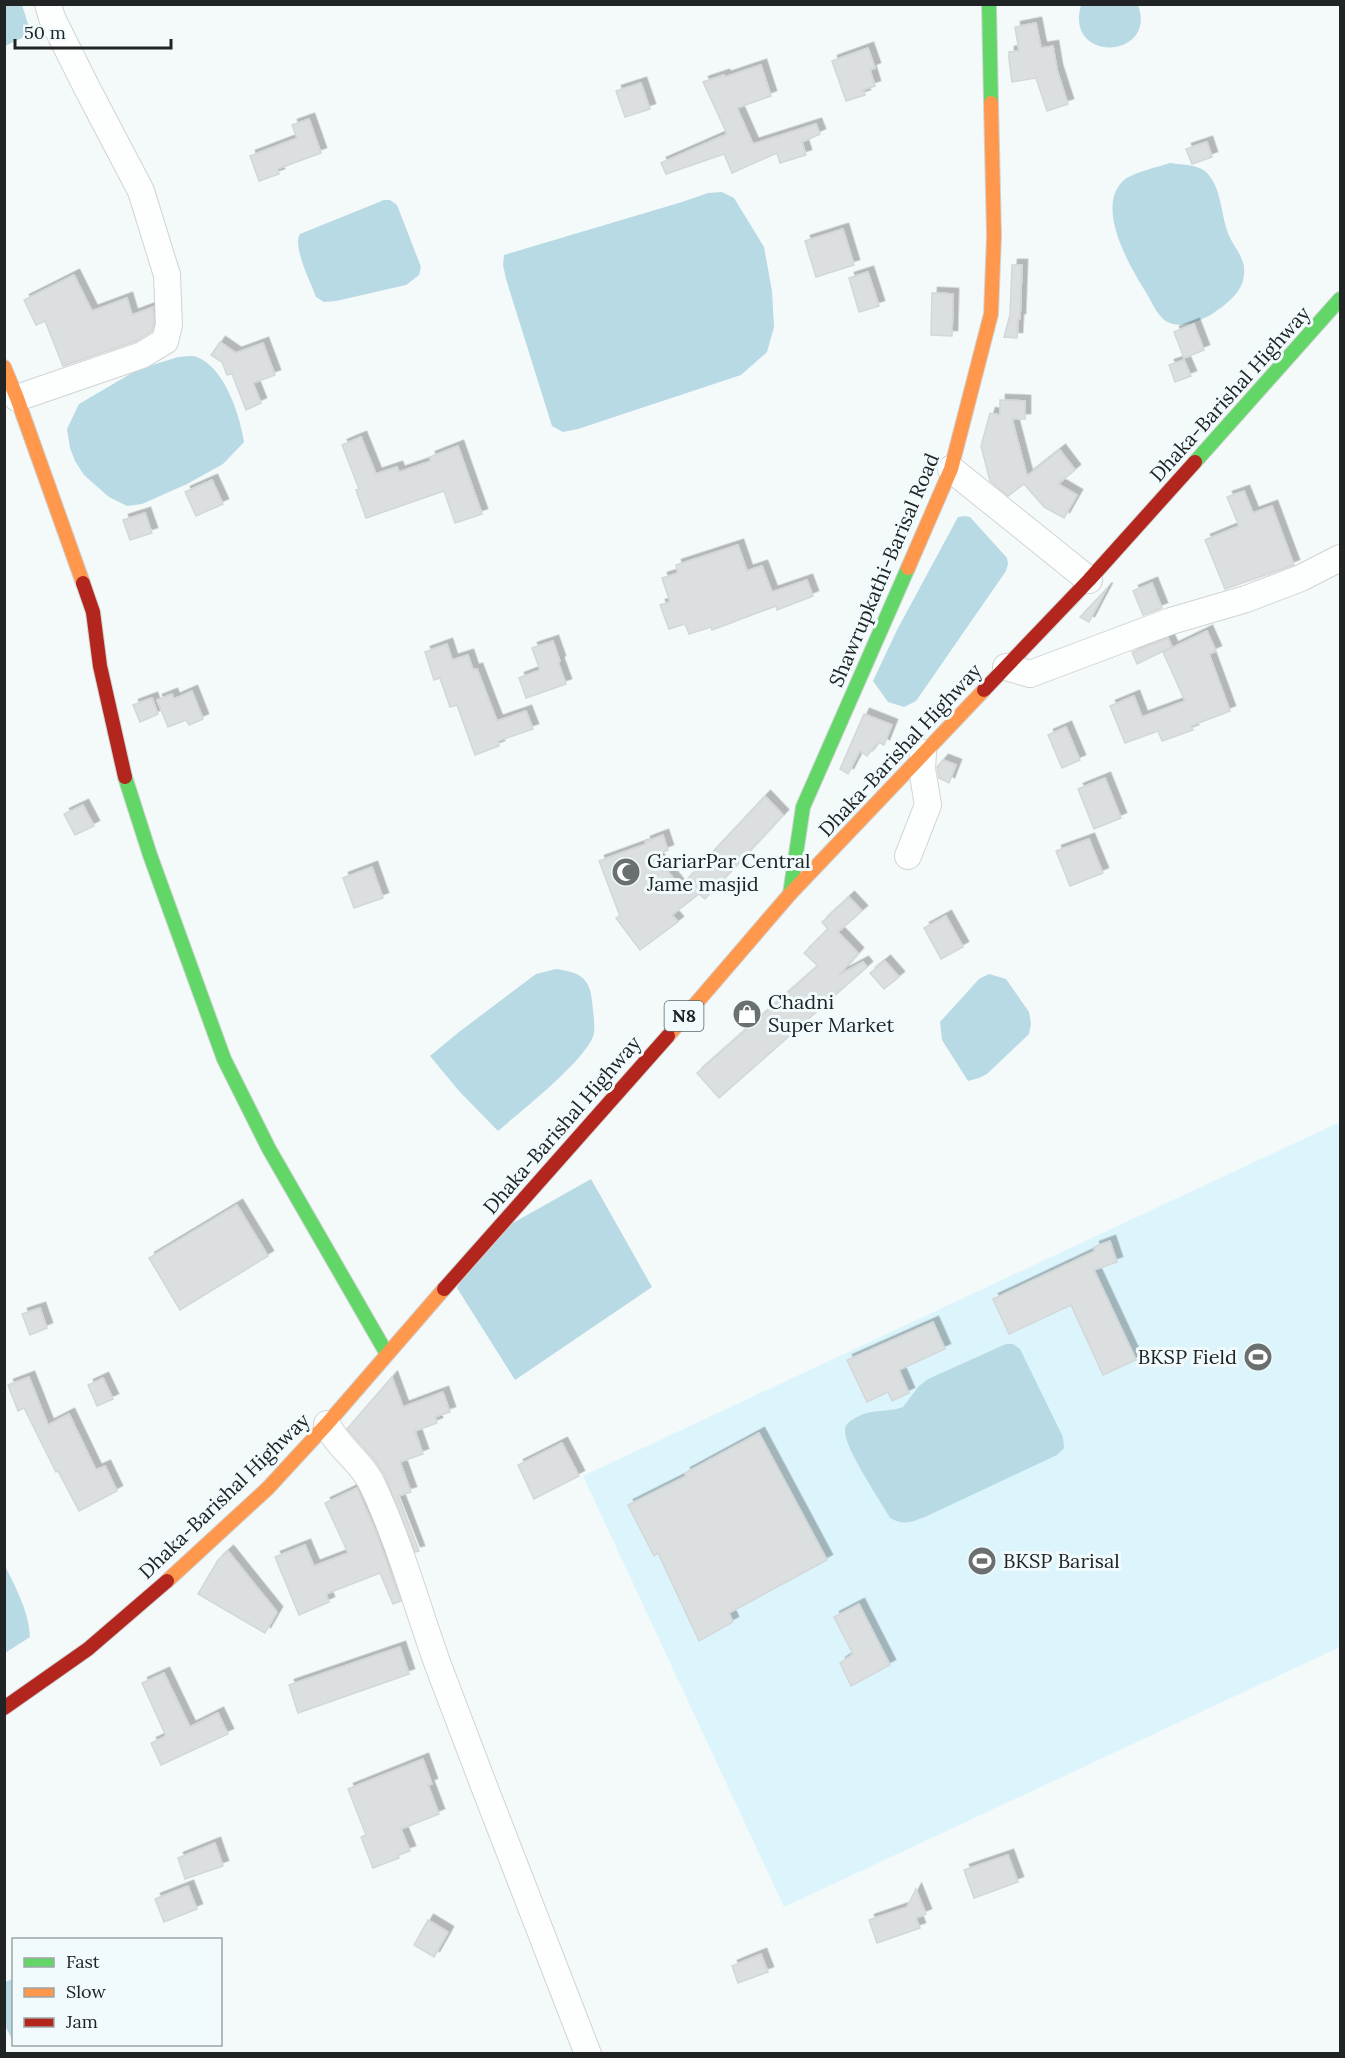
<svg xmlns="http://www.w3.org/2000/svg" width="1345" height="2058" viewBox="0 0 1345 2058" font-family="Lora,serif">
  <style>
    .green { fill: #dcf5fc }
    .water { fill: #b8dae4 }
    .building { fill: #dbdfe0; stroke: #d4d7d8; stroke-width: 1.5; filter: url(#shadow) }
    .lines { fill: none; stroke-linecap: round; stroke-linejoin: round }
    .street-casing { stroke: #d0d4d5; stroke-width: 28 }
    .fast-casing { stroke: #d0d4d5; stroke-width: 16 }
    .slow-casing { stroke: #d0d4d5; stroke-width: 16 }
    .jam-casing { stroke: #d0d4d5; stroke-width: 16 }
    .street { stroke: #fdfefe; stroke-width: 26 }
    .fast { stroke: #63d668; stroke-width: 14 }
    .slow { stroke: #ff974d; stroke-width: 14 }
    .jam { stroke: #b3261e; stroke-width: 14 }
    .labels { text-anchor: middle; stroke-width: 6; stroke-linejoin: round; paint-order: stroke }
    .shield { fill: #f1fbfd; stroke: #5f6466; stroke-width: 1.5 }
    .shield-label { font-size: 18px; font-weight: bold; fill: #202425 }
    .street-label { font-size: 20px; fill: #202425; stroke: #f1fbfd }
    .poi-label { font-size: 20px; fill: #202425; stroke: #f1fbfd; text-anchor: start }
  </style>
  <defs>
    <filter id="shadow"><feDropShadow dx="5.5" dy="-5.5" stdDeviation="0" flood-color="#0004"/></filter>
  </defs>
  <rect width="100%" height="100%" fill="#f4f9fa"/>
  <polygon class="green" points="1340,1122 1340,1647 784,1907 583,1476"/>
  <g class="water">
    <polygon points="5,4 22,5 29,27 22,38 5,46"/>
    <path d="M 1081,5 L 1138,5 C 1158,59 1064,64 1081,5 Z"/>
    <path d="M 1170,163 C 1182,165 1200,164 1208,174 C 1221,189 1221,212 1227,230 C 1230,242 1240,251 1243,263 C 1245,267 1244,276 1243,281 C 1239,295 1224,306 1212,314 C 1202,320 1185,327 1173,324 C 1159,321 1153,304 1147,294 C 1130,267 1095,208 1123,181 C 1131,173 1158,167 1170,163 Z"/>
    <polygon points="722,192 734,198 764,247 772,291 774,327 767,352 741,375 578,429 563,432 552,426 506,279 503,265 504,255 682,202 708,193"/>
    <path d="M 384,200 L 390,200 L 397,205 L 421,267 L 419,275 L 406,285 L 336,301 L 324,302 L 316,297 C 311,282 292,247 300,234 Z"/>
    <path d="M 178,357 C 183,357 192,355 197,357 C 225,368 240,416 244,442 L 223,464 L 187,484 L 142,504 L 127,506 L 109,497 L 84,475 L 75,461 L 70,448 L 67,429 L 79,404 L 137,370 Z"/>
    <polygon points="965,516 970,517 1007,558 1008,564 1006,571 916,701 904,707 888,702 873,681 897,630 958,517"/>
    <path d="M 556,969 C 577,972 590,976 592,1001 C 593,1011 595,1024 594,1033 C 590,1057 519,1113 498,1131 L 459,1091 L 430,1056 L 459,1032 L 536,974 Z"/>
    <polygon points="989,974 1006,979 1029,1012 1031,1024 1029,1034 987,1074 979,1078 968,1081 942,1040 940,1022 979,979"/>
    <polygon points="591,1179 652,1287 515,1380 457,1288 486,1238"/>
    <path d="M 1006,1344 L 1013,1344 L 1020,1349 L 1063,1437 L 1064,1448 L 1057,1455 L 925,1517 C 911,1522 904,1526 890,1518 C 881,1502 843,1446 845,1430 C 845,1424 851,1420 857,1417 C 874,1408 887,1413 903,1407 L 919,1386 L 928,1379 Z"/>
    <path d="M 5,1566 C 16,1588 29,1612 30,1637 L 5,1653 Z"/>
    <polygon points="13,1979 13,2041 5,2026 5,1982"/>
  </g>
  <g class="building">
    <polygon points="1036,23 1041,48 1053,46 1057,70 1068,104 1047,111 1036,78 1012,82 1009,59 1009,52 1019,51 1015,27"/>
    <polygon points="868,48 875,68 870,70 875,86 863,90 865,95 846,101 832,61"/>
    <polygon points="761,65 771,96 737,108 753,144 816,124 820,134 802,142 806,155 780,163 777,153 732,173 724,154 666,174 661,163 727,134 703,82 724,75 725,77"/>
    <polygon points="641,83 650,109 625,117 616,91"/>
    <polygon points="309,119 321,153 277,169 279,174 259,181 250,156 297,138 292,125"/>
    <polygon points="1207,142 1212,157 1192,164 1186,149"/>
    <polygon points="843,229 854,265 816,277 805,241"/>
    <polygon points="1012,265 1022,265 1020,319 1018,319 1017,338 1004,337 1010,315"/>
    <polygon points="868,272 879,306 859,312 849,278"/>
    <polygon points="74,275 92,311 127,298 132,315 153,307 154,323 152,331 136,341 63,366 45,321 36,325 24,300"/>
    <polygon points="932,293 953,294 952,336 931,335"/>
    <polygon points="1194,324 1204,350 1184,358 1174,332"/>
    <polygon points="220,342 236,353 263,343 275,375 253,383 261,403 246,410 232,374 227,375 222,362 211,355"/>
    <polygon points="1184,360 1191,376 1175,382 1169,365"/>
    <polygon points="1000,400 1025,401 1025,419 1012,419 1027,476 1060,450 1075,470 1058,484 1077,495 1064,518 1044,507 1024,484 1008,496 990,481 981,446 990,413 1000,415"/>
    <polygon points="361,437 376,474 397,467 399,472 431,461 430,457 458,446 482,514 455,523 444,491 366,518 356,490 359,489 342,445"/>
    <polygon points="212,480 223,504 196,516 185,492"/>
    <polygon points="1244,491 1253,513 1272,506 1294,565 1225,589 1205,540 1239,526 1227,497"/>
    <polygon points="145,513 152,533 130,540 123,520"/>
    <polygon points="738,545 747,571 762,566 772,592 807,580 813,596 777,610 776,606 712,630 711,627 689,634 685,624 669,629 660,605 670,602 662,578 678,573 676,565"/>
    <polygon points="1152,583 1162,608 1143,615 1133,591"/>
    <polygon points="1107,588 1089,622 1080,617 1103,593"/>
    <polygon points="1207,631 1216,651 1209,654 1230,711 1191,726 1193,730 1162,741 1158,731 1125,743 1110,706 1134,696 1142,717 1185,701 1163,652"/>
    <polygon points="1168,638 1172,647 1137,664 1132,652"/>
    <polygon points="553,641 560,661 558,662 566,684 526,698 519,678 540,670 532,648"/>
    <polygon points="447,644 452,660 468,655 473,670 477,669 497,721 526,711 533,729 498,741 499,746 475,755 457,705 450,707 440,678 434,680 425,652"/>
    <polygon points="192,691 203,719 189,725 186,720 168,727 157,700 172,694 174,699"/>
    <polygon points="152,698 158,714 140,722 133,705"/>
    <polygon points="864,714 892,725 884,745 878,742 867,756 860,751 848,774 840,769"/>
    <polygon points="1066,727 1080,760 1062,768 1048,735"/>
    <polygon points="943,760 956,765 949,783 939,778 937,767"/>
    <polygon points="1105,778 1121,818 1094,829 1078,789"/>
    <polygon points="765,796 783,815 705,899 699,894 672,915 678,922 640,950 616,918 620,916 599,861 646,844 645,842 663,835 668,850 655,855 680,887"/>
    <polygon points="83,805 94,826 75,835 64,814"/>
    <polygon points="1089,839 1103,873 1070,886 1056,851"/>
    <polygon points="372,867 383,898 354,908 343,878"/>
    <polygon points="849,897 862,911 838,932 858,953 839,975 863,962 867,967 719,1098 697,1073 818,966 804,953 828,929 822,922"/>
    <polygon points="946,916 963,947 941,959 924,928"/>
    <polygon points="885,961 899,977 884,989 870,973"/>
    <polygon points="237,1205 268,1256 180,1310 149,1258"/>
    <polygon points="1110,1241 1117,1262 1094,1270 1136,1360 1103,1375 1071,1305 1009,1334 993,1299 1095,1251 1094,1247"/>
    <polygon points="40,1308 47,1328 30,1335 22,1314"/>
    <polygon points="933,1322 945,1349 899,1370 909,1393 892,1401 888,1392 867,1402 847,1360"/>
    <polygon points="29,1377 48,1425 69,1414 96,1470 105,1466 117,1491 79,1511 58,1471 56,1472 24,1408 18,1411 8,1385"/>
    <polygon points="392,1377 403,1407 443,1392 450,1412 435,1417 437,1423 415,1431 423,1454 400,1462 411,1492 398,1496 419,1551 415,1552 384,1474 373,1458 347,1429"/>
    <polygon points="103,1378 113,1399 97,1406 88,1385"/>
    <polygon points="759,1433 827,1560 729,1613 733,1622 699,1641 658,1553 654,1556 628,1505 686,1476 685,1473"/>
    <polygon points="562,1443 579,1476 534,1499 518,1465"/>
    <polygon points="357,1488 376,1532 401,1601 393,1604 380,1573 326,1594 329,1602 299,1615 275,1557 305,1545 314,1566 348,1553 325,1503"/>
    <polygon points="228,1551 277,1612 265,1633 198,1594 218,1560"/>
    <polygon points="859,1604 890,1665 851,1686 840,1663 853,1654 834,1617"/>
    <polygon points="400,1647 409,1674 298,1713 289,1685"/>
    <polygon points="164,1673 190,1727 218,1713 228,1734 161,1765 151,1743 166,1736 142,1683"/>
    <polygon points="423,1759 432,1784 428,1785 439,1814 401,1829 410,1851 398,1855 399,1858 373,1868 361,1837 366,1835 348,1789"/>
    <polygon points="215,1843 223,1866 185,1879 178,1858"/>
    <polygon points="1008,1855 1018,1882 974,1898 964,1870"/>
    <polygon points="188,1886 197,1909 164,1922 155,1899"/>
    <polygon points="916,1889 926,1914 916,1918 920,1928 877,1943 869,1920 907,1907"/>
    <polygon points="428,1920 448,1932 434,1957 414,1945"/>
    <polygon points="761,1954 768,1972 738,1983 732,1966"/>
  </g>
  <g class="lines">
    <g class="street-casing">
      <g id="street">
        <polyline points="17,398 142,355 165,341 169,325 167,275 141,191 88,90 52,18 48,4"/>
        <polyline points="951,469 1089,580"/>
        <polyline points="1006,667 1030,674 1171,621 1246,599 1301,578 1340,558"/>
        <polyline points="908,856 928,805 922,769 923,753"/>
        <path d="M 327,1424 C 337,1447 360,1460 371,1482 C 399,1540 416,1604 438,1665 C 487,1795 537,1924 588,2054"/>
      </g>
    </g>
    <g class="fast-casing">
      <g id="fast">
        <polyline points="989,4 991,103"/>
        <polyline points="1195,462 1340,299"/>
        <polyline points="125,777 150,855 224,1059 269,1149 387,1354"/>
        <polyline points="790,894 803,807 908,568"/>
      </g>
    </g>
    <g class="slow-casing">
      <g id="slow">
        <polyline points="4,367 17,398 83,583"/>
        <polyline points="908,568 951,469 991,314 994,236 991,103"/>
        <polyline points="668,1036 790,894 984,690"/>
        <polyline points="167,1581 268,1488 327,1424 444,1289"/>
      </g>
    </g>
    <g class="jam-casing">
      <g id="jam">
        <polyline points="83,583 93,612 100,666 125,777"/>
        <polyline points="984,690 1089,580 1195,462"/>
        <polyline points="444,1289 668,1036"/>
        <polyline points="4,1708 88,1649 167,1581"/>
      </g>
    </g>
    <use href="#street" class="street"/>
    <use href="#fast" class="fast"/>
    <use href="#slow" class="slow"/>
    <use href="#jam" class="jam"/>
  </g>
  <defs>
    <g id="mosque-disc" transform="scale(1.5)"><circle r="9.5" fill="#6a6f70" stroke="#f1fbfd"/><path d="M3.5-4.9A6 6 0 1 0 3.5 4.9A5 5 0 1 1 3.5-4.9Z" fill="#fff"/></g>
    <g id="shop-disc" transform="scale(1.5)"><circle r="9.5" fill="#6a6f70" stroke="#f1fbfd"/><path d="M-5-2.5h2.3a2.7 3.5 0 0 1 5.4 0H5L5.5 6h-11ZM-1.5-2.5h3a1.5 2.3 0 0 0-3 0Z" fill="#fff"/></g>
    <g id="stadium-disc" transform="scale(1.5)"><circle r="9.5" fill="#6a6f70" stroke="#f1fbfd"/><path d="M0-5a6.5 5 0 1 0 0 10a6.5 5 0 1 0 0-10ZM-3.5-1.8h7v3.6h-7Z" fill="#fff"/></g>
  </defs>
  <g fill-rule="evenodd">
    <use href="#mosque-disc" x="626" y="872"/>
    <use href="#shop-disc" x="747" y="1014"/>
    <use href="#stadium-disc" x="1258" y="1357"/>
    <use href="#stadium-disc" x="982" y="1561"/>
  </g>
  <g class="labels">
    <rect class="shield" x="664.5" y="1001" width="39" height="30" rx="4.5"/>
    <g class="shield-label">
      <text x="684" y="1022">N8</text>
    </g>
    <g class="street-label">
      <text transform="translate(1230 394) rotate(-48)" y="7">Dhaka-Barishal Highway</text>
      <text transform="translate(884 570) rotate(-67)" y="7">Shawrupkathi-Barisal Road</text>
      <text transform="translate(900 750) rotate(-47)" y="7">Dhaka-Barishal Highway</text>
      <text transform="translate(562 1125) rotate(-49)" y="7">Dhaka-Barishal Highway</text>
      <text transform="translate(224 1496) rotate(-44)" y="7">Dhaka-Barishal Highway</text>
    </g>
    <g class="poi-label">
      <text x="647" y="868">GariarPar Central<tspan x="647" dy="23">Jame masjid</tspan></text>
      <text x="768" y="1009">Chadni<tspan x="768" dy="23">Super Market</tspan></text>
      <text x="1237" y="1364" text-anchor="end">BKSP Field</text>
      <text x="1003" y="1568">BKSP Barisal</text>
    </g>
  </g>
  <rect width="1345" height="2058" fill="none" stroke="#202425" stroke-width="12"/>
  <rect x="12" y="1938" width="210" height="108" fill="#f1fbfd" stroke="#9da5a7" stroke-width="1.5"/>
  <rect x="24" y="1958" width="30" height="9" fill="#63d668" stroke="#9da5a7" stroke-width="1.5"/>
  <text x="66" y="1968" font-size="18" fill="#202425">Fast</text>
  <rect x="24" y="1988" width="30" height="9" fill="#ff974d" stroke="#9da5a7" stroke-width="1.5"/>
  <text x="66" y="1998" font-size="18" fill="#202425">Slow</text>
  <rect x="24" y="2018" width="30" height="9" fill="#b3261e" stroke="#9da5a7" stroke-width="1.5"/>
  <text x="66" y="2028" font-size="18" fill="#202425">Jam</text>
  <path d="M15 39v9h156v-9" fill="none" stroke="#202425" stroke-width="3"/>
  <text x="24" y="39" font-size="18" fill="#202425" stroke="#f1fbfd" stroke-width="4.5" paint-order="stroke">50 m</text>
</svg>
